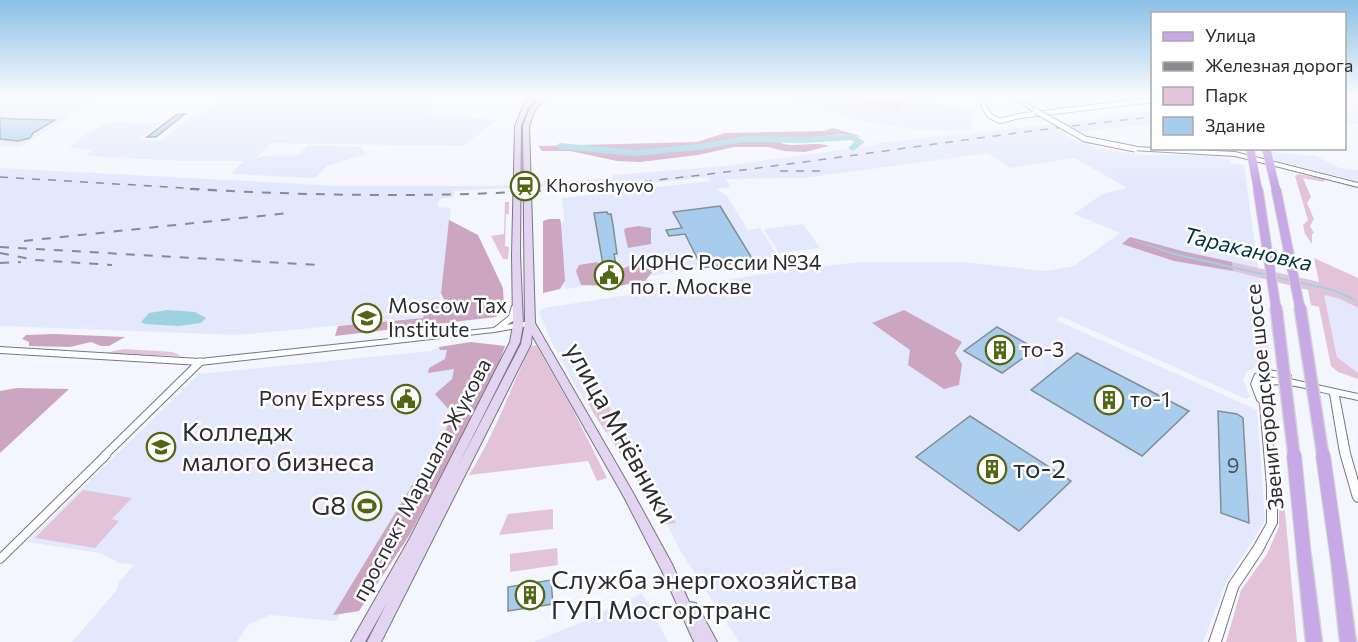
<svg xmlns="http://www.w3.org/2000/svg" width="1358" height="642" viewBox="0 0 1358 642" font-family="Commissioner,sans-serif">
  <style>
    .built { fill: #e4e8fc }
    .green { fill: #e3c3da }
    .forest { fill: #cca5c1 }
    .water { fill: #9dd3e1 }
    .lines { fill: none; stroke-linecap: round; stroke-linejoin: round }
    .river { fill: #9dd3e1; fill-rule: evenodd }
    .building { fill: #a8ccec; stroke: #838d95; stroke-width: 1.5 }
    .minor-far2-casing { stroke: #757782; stroke-width: 6 }
    .minor-far1-casing { stroke: #757782; stroke-width: 9 }
    .minor-casing { stroke: #757782; stroke-width: 10 }
    .tertiary-casing { stroke: #757782; stroke-width: 2 }
    .secondary-casing { stroke: #757782; stroke-width: 2 }
    .primary-casing { stroke: #d5d5d6; stroke-width: 3 }
    .minor-far2 { stroke: #fff; stroke-width: 4.5 }
    .minor-far1 { stroke: #fff; stroke-width: 7 }
    .minor { stroke: #fff; stroke-width: 8 }
    .tertiary { fill: #fff; fill-rule: evenodd }
    .secondary { fill: #e3d4f2; fill-rule: evenodd }
    .primary { fill: #c7a9e5; fill-rule: evenodd }
    .rail-far1 { stroke: #898a90; stroke-width: 1.5; stroke-dasharray: 8 8; stroke-linecap: butt }
    .rail { stroke: #898a90; stroke-width: 2; stroke-dasharray: 9 9; stroke-linecap: butt }
    .tertiary-bridge-casing { stroke: #757782; stroke-width: 7; stroke-linecap: butt }
    .primary-bridge-far3-casing { stroke: #d5d5d6; stroke-width: 9; stroke-linecap: butt }
    .primary-bridge-far2-casing { stroke: #d5d5d6; stroke-width: 11; stroke-linecap: butt }
    .primary-bridge-far1-casing { stroke: #d5d5d6; stroke-width: 14; stroke-linecap: butt }
    .primary-bridge-casing { stroke: #d5d5d6; stroke-width: 16; stroke-linecap: butt }
    .tertiary-bridge { stroke: #fff; stroke-width: 5 }
    .primary-bridge-far3 { stroke: #c7a9e5; stroke-width: 8 }
    .primary-bridge-far2 { stroke: #c7a9e5; stroke-width: 9 }
    .primary-bridge-far1 { stroke: #c7a9e5; stroke-width: 11 }
    .primary-bridge { stroke: #c7a9e5; stroke-width: 14 }
    .labels { text-anchor: middle; stroke-width: 5; stroke-linejoin: round; paint-order: stroke }
    .far-poi-label { font-size: 18px; fill: #2c2d31; stroke: #fff; text-anchor: start }
    .poi-label { font-size: 21px; fill: #2c2d31; stroke: #fff; text-anchor: start }
    .street-label { font-size: 21px; fill: #2c2d31; stroke: #fff }
    .near-number-label { font-size: 21px; fill: #4b5560 }
    .water-label { font-size: 22px; font-style: italic; fill: #00353f; stroke: #fff }
    .near-poi-label { font-size: 26px; fill: #2c2d31; stroke: #fff; text-anchor: start }
    .near-street-label { font-size: 26px; fill: #2c2d31; stroke: #fff }
  </style>
  <rect width="100%" height="100%" fill="#f4f6fd"/>
  <g class="built">
    <polygon points="0,96 104,96 20,147 0,146"/>
    <polygon points="223,96 425,96 432,111 425,114 497,120 463,146 272,143 255,158 276,154 298,155 308,145 361,147 366,154 327,166 315,178 231,174 244,161 182,161 85,156 93,150 69,148 84,135 108,122 161,123 140,139 162,140 192,116 204,114"/>
    <polygon points="783,96 917,96 912,100 973,109 971,130 921,130 857,120"/>
    <polygon points="1023,96 1152,96 1152,98 1051,110"/>
    <polygon points="1344,96 1358,96 1358,124 1345,125"/>
    <polygon points="1152,111 1152,124 1061,134 1100,149 1143,155 1215,155 1229,159 1231,163 1244,165 1272,367 1256,367 1247,371 1243,379 1250,397 1246,399 1060,316 1056,320 1257,410 1265,521 1226,582 1203,642 739,642 681,552 670,530 578,390 551,341 539,312 544,308 803,268 862,262 963,262 1045,271 1074,266 1120,233 1074,214 1102,194 1127,188 1075,158 1010,168 988,153 803,178 726,179 731,187 716,189 727,196 748,230 760,228 778,256 565,289 560,229 564,219 562,198 710,181 708,177 616,187 615,182 454,191 454,197 440,199 437,207 451,208 438,316 238,335 0,326 0,168 339,186 494,186 613,178 613,175 724,166 877,145 877,143 1076,122"/>
    <polygon points="1272,152 1316,156 1340,168 1358,170 1358,181 1274,160"/>
    <polygon points="803,224 820,248 779,253 764,229"/>
    <polygon points="1324,295 1340,299 1358,308 1358,373 1337,357"/>
    <polygon points="439,347 454,351 460,410 388,538 336,621 270,615 248,625 237,642 72,642 116,591 119,582 134,565 119,563 100,553 27,542 199,374 431,351"/>
    <polygon points="642,593 668,642 534,642 586,620"/>
  </g>
  <g class="green">
    <polygon points="814,96 917,96 894,112 835,96 827,99"/>
    <polygon points="1298,174 1324,179 1324,182 1303,178 1311,197 1307,203 1314,219 1310,226 1314,233 1312,234 1312,244 1305,234 1303,225 1308,220 1295,176"/>
    <polygon points="505,202 509,202 509,214 506,214 505,246 509,247 508,259 503,259 491,236 504,234"/>
    <polygon points="1314,258 1358,278 1358,308 1340,299 1324,295 1337,357 1358,373 1358,379 1338,372 1331,366 1319,307 1311,305 1308,290 1233,271 1232,262 1319,282"/>
    <path d="M 536,345 L 572,408 L 607,478 L 597,481 L 588,461 L 469,475 C 495,434 510,389 531,346 Z"/>
    <polygon points="124,349 173,352 181,356 104,353"/>
    <path d="M 594,385 L 597,386 L 620,426 L 606,432 C 598,418 582,402 590,386 Z"/>
    <polygon points="622,429 652,480 644,483 638,481 608,434"/>
    <polygon points="656,488 676,523 666,524 648,496 648,492"/>
    <polygon points="1279,489 1283,490 1297,642 1226,642 1241,590 1267,554 1279,527"/>
    <polygon points="83,490 132,498 112,519 119,521 95,548 35,538"/>
    <polygon points="553,509 553,529 499,535 508,514"/>
    <polygon points="557,548 558,565 510,572 510,554"/>
  </g>
  <g class="forest">
    <path d="M 833,128 L 863,137 L 841,134 L 798,139 L 782,138 L 777,141 C 791,150 813,140 829,146 L 805,152 L 784,151 L 768,147 L 734,147 L 698,155 L 640,162 L 617,161 L 570,151 L 542,151 L 538,146 L 697,142 L 725,133 L 824,131 Z"/>
    <polygon points="549,219 560,219 561,223 565,281 560,289 543,293 543,221"/>
    <polygon points="449,220 478,235 503,288 504,308 496,317 335,336 338,326 423,318 426,308 445,302 441,293"/>
    <polygon points="639,226 651,228 651,244 628,248 624,230 626,228"/>
    <polygon points="1130,237 1186,252 1232,262 1233,271 1174,261 1122,244"/>
    <polygon points="644,260 651,263 653,271 645,281 618,286 581,285 576,271 579,265 598,262 605,283 624,278 622,269 631,265 632,262"/>
    <polygon points="904,310 962,342 955,353 962,364 959,385 944,389 908,365 910,350 872,323"/>
    <polygon points="54,334 125,337 109,346 101,346 91,342 70,347 29,346 29,342 22,339 26,335"/>
    <polygon points="471,342 505,346 495,374 409,536 359,611 333,615 447,428 450,411 435,394 452,379 454,369 428,373 429,368 445,359 447,350 440,350 439,347"/>
    <polygon points="17,388 69,389 0,453 0,391"/>
  </g>
  <g class="water">
    <polygon points="1127,238 1174,253 1333,289 1352,297 1358,303 1333,291 1174,255"/>
    <polygon points="168,310 195,312 206,318 201,323 178,326 145,324 141,322 149,313"/>
  </g>
  <g class="lines">
    <polygon class="river" points="853,134 865,142 853,151 848,148 854,142 851,140 804,143 744,142 699,150 636,156 560,149 555,146 560,143 636,150 699,144 744,136 804,137"/>
  </g>
  <g class="building">
    <polygon points="185,114 156,137 147,137 176,115"/>
    <polygon points="0,118 14,119 55,120 33,133 30,138 18,141 0,139"/>
    <polygon points="720,206 753,260 702,268 685,234 669,236 666,230 682,228 673,212"/>
    <polygon points="607,212 608,214 611,214 613,225 617,254 614,254 619,281 606,282 594,213"/>
    <polygon points="997,327 1036,349 1002,373 964,351"/>
    <polygon points="1077,353 1189,411 1142,456 1031,390"/>
    <polygon points="1218,411 1237,414 1243,418 1249,523 1221,513"/>
    <polygon points="970,416 1071,481 1019,531 916,457"/>
    <polygon points="551,580 553,604 508,611 508,587"/>
  </g>
  <g class="lines">
    <g class="minor-far2-casing">
      <polyline id="minor-far2" points="992,96 985,101 984,107 990,116 1000,121 1019,116 1152,100"/>
    </g>
    <g class="minor-far1-casing">
      <polyline id="minor-far1" points="104,456 200,362"/>
    </g>
    <g class="minor-casing">
      <polyline id="minor" points="0,559 106,455"/>
    </g>
    <g class="tertiary-casing">
      <g id="tertiary">
        <polygon points="1012,96 1017,96 1038,111 1034,112"/>
        <polygon points="1135,147 1235,152 1358,183 1358,187 1235,156 1133,150 1133,148"/>
        <polygon points="512,306 515,306 519,308 516,319 507,325 530,321 533,321 534,323 533,325 494,332 200,365 0,353 0,347 200,359 494,328 509,316"/>
        <path d="M 1269,370 L 1290,374 L 1291,376 L 1290,378 L 1285,378 L 1358,394 L 1358,400 L 1339,396 L 1350,453 L 1358,481 L 1358,502 L 1355,501 L 1353,498 L 1340,453 L 1330,394 C 1316,391 1281,380 1269,386 L 1267,390 L 1277,486 L 1277,523 L 1262,552 L 1238,588 L 1221,642 L 1209,642 L 1229,583 L 1254,546 L 1267,523 L 1267,486 L 1260,403 L 1257,400 L 1251,384 L 1255,374 ZM 1269,376 L 1283,378 C 1274,377 1264,377 1260,386 L 1259,384 L 1261,378 Z"/>
      </g>
    </g>
    <g class="secondary-casing">
      <polygon id="secondary" points="532,96 538,96 529,106 521,126 520,255 523,325 520,342 458,466 521,344 525,323 523,126 529,110 541,96 547,96 535,110 529,126 535,323 632,491 672,564 689,602 696,603 717,642 694,642 662,571 624,497 532,335 531,344 381,642 367,642 387,603 365,642 351,642 410,538 510,342 513,325 512,255 515,126 523,106"/>
    </g>
    <g class="primary-casing">
      <g id="primary">
        <polygon points="1304,550 1309,552 1311,556 1322,642 1306,642 1297,556 1299,552"/>
        <polygon points="1339,561 1344,563 1346,568 1356,642 1340,642 1332,568 1334,563"/>
      </g>
    </g>
    <use href="#minor-far2" class="minor-far2"/>
    <use href="#minor-far1" class="minor-far1"/>
    <use href="#minor" class="minor"/>
    <use href="#tertiary" class="tertiary"/>
    <use href="#secondary" class="secondary"/>
    <use href="#primary" class="primary"/>
    <g class="rail-far1">
      <polyline points="1344,98 1358,96"/>
      <polyline points="780,171 822,171"/>
      <polyline points="0,177 218,190"/>
      <path d="M 548,190 C 750,175 950,138 1152,117"/>
    </g>
    <g class="rail">
      <path d="M 190,189 C 316,196 442,198 568,189"/>
      <polyline points="24,241 289,213"/>
      <polyline points="0,247 317,265"/>
      <polyline points="0,253 35,260 112,265"/>
      <polyline points="0,263 21,262"/>
    </g>
    <g class="tertiary-bridge-casing">
      <polyline id="tertiary-bridge" points="1036,111 1085,139 1135,149"/>
    </g>
    <g class="primary-bridge-far3-casing">
      <g id="primary-bridge-far3">
        <polyline points="1250,148 1258,190"/>
        <polyline points="1266,148 1276,190"/>
      </g>
    </g>
    <g class="primary-bridge-far2-casing">
      <g id="primary-bridge-far2">
        <polyline points="1258,189 1276,308"/>
        <polyline points="1276,189 1300,308"/>
      </g>
    </g>
    <g class="primary-bridge-far1-casing">
      <g id="primary-bridge-far1">
        <polyline points="1276,307 1294,456"/>
        <polyline points="1300,307 1323,456"/>
      </g>
    </g>
    <g class="primary-bridge-casing">
      <g id="primary-bridge">
        <polyline points="1294,455 1304,556"/>
        <polyline points="1323,455 1339,568"/>
      </g>
    </g>
    <use href="#tertiary-bridge" class="tertiary-bridge"/>
    <use href="#primary-bridge-far3" class="primary-bridge-far3"/>
    <use href="#primary-bridge-far2" class="primary-bridge-far2"/>
    <use href="#primary-bridge-far1" class="primary-bridge-far1"/>
    <use href="#primary-bridge" class="primary-bridge"/>
  </g>
  <linearGradient id="sky" x2="0" y2="1"><stop stop-color="#8ac0e5"/><stop offset="0.52" stop-color="#fafbfe"/><stop offset="1" stop-color="#fafbfe" stop-opacity="0"/></linearGradient>
  <rect width="1358" height="186" fill="url(#sky)"/>
  <defs>
    <g id="station-ring" transform="scale(1.5)"><circle r="9.5" fill="#fff" stroke="#516714" stroke-width="1.5"/><path d="M-3-6H3Q5-6 5-4V2Q5 4 3 4L4.5 6H3L1.5 4h-3L-3 6H-4.5L-3 4Q-5 4-5 2V-4Q-5-6-3-6ZM-3.5-4v3h7v-3ZM-3.5 1v1.5H-2V1ZM2 1v1.5H3.5V1Z" fill="#516714"/></g>
    <g id="civic-ring" transform="scale(1.5)"><circle r="9.5" fill="#fff" stroke="#516714" stroke-width="1.5"/><path d="M-.6-6.5H3V-4.5H.6V-3L4-1V1h2V6H-6V1h2V-1L-.6-3ZM-1.2 2.5V6h2.4V2.5Z" fill="#516714"/></g>
    <g id="university-ring" transform="scale(1.5)"><circle r="9.5" fill="#fff" stroke="#516714" stroke-width="1.5"/><path d="M0-5L7-2L0 1L-7-2ZM-4 1L0 2.5L4 1V4Q0 6-4 4Z" fill="#516714"/></g>
    <g id="building-ring" transform="scale(1.5)"><circle r="9.5" fill="#fff" stroke="#516714" stroke-width="1.5"/><path d="M-4-6H4V6H1V3H-1V6H-4ZM-2.5-4.3h1.7v1.8h-1.7ZM.8-4.3h1.7v1.8H.8ZM-2.5-1h1.7V.8h-1.7ZM.8-1h1.7V.8H.8Z" fill="#516714"/></g>
    <g id="stadium-ring" transform="scale(1.5)"><circle r="9.5" fill="#fff" stroke="#516714" stroke-width="1.5"/><path d="M0-5a6.5 5 0 1 0 0 10a6.5 5 0 1 0 0-10ZM-3.5-1.8h7v3.6h-7Z" fill="#516714"/></g>
  </defs>
  <g fill-rule="evenodd">
    <use href="#station-ring" x="525" y="186"/>
    <use href="#civic-ring" x="609" y="275"/>
    <use href="#university-ring" x="367" y="318"/>
    <use href="#building-ring" x="1000" y="350"/>
    <use href="#civic-ring" x="406" y="399"/>
    <use href="#building-ring" x="1109" y="400"/>
    <use href="#university-ring" x="161" y="447"/>
    <use href="#building-ring" x="992" y="469"/>
    <use href="#stadium-ring" x="367" y="506"/>
    <use href="#building-ring" x="530" y="595"/>
  </g>
  <g class="labels">
    <g class="far-poi-label">
      <text x="546" y="192">Khoroshyovo</text>
    </g>
    <g class="poi-label">
      <text x="630" y="270">ИФНС России №34<tspan x="630" dy="24">по г. Москве</tspan></text>
      <text x="388" y="313">Moscow Tax<tspan x="388" dy="24">Institute</tspan></text>
      <text x="1021" y="357">то-3</text>
      <text x="385" y="406" text-anchor="end">Pony Express</text>
      <text x="1130" y="407">то-1</text>
    </g>
    <g class="street-label">
      <text transform="translate(1265 397) rotate(-96)" y="7">Звенигородское шоссе</text>
      <text transform="translate(422 480) rotate(-62)" y="7">проспект Маршала Жукова</text>
    </g>
    <g class="near-number-label">
      <text x="1233" y="473">9</text>
    </g>
    <g class="water-label">
      <text transform="translate(1248 249) rotate(13)" y="8">Таракановка</text>
    </g>
    <g class="near-poi-label">
      <text x="182" y="441">Колледж<tspan x="182" dy="30">малого бизнеса</tspan></text>
      <text x="1013" y="478">то-2</text>
      <text x="346" y="515" text-anchor="end">G8</text>
      <text x="551" y="589">Служба энергохозяйства<tspan x="551" dy="30">ГУП Мосгортранс</tspan></text>
    </g>
    <g class="near-street-label">
      <text transform="translate(621 433) rotate(61)" y="9">улица Мнёвники</text>
    </g>
  </g>
  <rect x="1151" y="12" width="195" height="138" fill="#ffffff" stroke="#ababad" stroke-width="1.5"/>
  <rect x="1163" y="32" width="30" height="9" fill="#c7a9e5" stroke="#ababad" stroke-width="1.5"/>
  <text x="1205" y="42" font-size="18" fill="#2c2d31">Улица</text>
  <rect x="1163" y="62" width="30" height="9" fill="#898a90" stroke="#ababad" stroke-width="1.5"/>
  <text x="1205" y="72" font-size="18" fill="#2c2d31">Железная дорога</text>
  <rect x="1163" y="87" width="30" height="18" fill="#e3c3da" stroke="#ababad" stroke-width="1.5"/>
  <text x="1205" y="102" font-size="18" fill="#2c2d31">Парк</text>
  <rect x="1163" y="117" width="30" height="18" fill="#a8ccec" stroke="#ababad" stroke-width="1.5"/>
  <text x="1205" y="132" font-size="18" fill="#2c2d31">Здание</text>
</svg>
